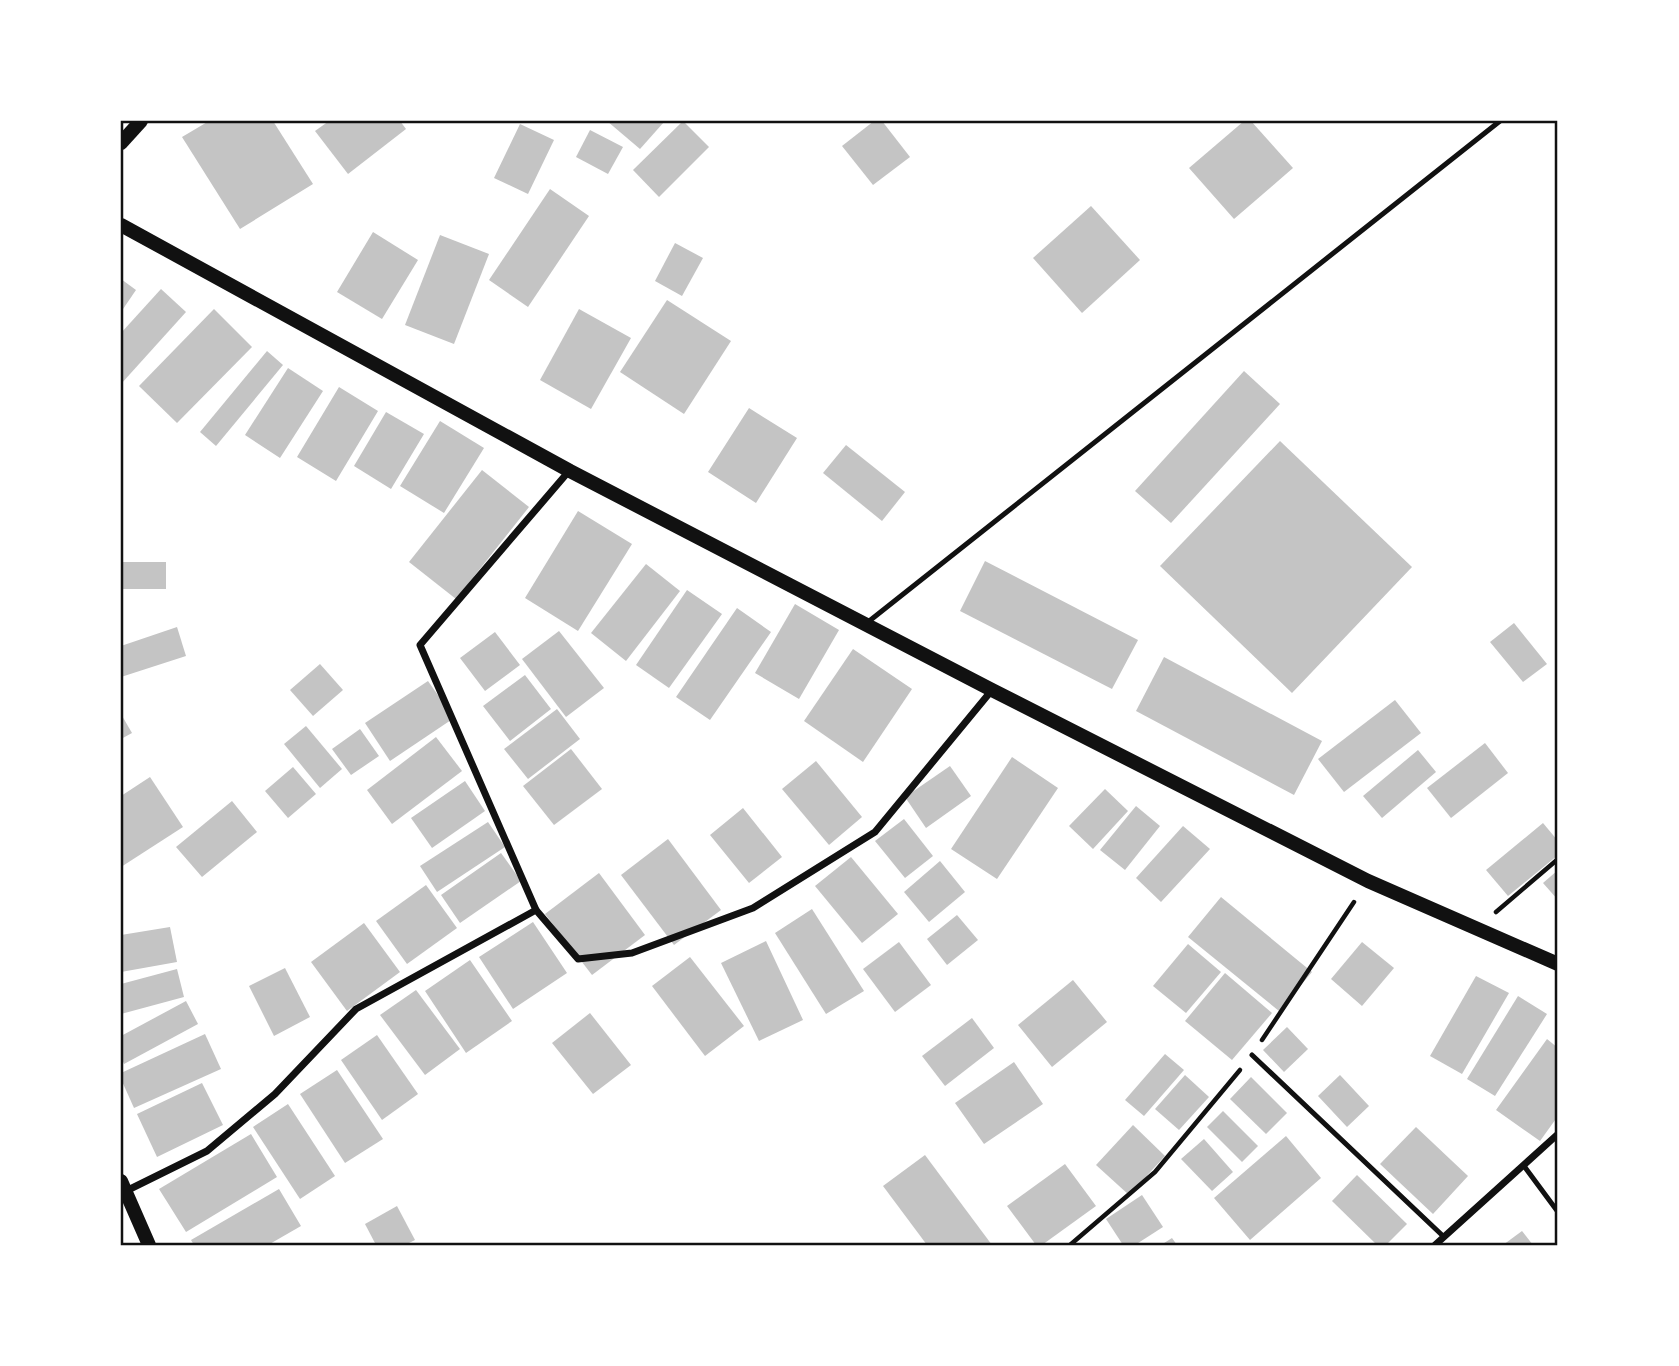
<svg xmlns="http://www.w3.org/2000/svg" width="1679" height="1366" viewBox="0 0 1679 1366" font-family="'Source Serif 4',serif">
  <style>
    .building { fill: #c4c4c4 }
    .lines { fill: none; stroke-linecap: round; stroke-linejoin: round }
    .path { stroke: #111; stroke-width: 4.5 }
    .service { stroke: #111; stroke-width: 5 }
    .minor { stroke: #111; stroke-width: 7 }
    .secondary { stroke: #111; stroke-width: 14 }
    .neatline { fill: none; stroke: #111; stroke-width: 2.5 }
  </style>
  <rect width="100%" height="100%" fill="#fff"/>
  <g class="building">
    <polygon points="209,121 273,121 313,184 240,229 182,137"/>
    <polygon points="329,121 400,121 406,129 348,174 315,131"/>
    <polygon points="607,121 662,121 664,122 640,149"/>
    <polygon points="683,121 709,147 659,197 633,170"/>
    <polygon points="874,121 882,121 910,157 873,185 842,146"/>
    <polygon points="1244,121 1251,121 1293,168 1234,219 1189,168"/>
    <polygon points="520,124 554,140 528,194 494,178"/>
    <polygon points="590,130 623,147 608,174 576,157"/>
    <polygon points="550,189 589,216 528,307 489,280"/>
    <polygon points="1091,206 1140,260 1082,313 1033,258"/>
    <polygon points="373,232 418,260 382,319 337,292"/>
    <polygon points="440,235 489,254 454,344 405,325"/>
    <polygon points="675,243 703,258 682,296 655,281"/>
    <polygon points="121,279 136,290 121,312"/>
    <polygon points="161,289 186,312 121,384 121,333"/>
    <polygon points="667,300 731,341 684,414 620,372"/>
    <polygon points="214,309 252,347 177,423 139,386"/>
    <polygon points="579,309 631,338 591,409 540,380"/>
    <polygon points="267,351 283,365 216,446 200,432"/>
    <polygon points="288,368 323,391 280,458 245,435"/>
    <polygon points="1244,371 1280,404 1171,523 1135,491"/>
    <polygon points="339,387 378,411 336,481 297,457"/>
    <polygon points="749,408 797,438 756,503 708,472"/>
    <polygon points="386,412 424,434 391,489 354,466"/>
    <polygon points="440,421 484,448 444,513 400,486"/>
    <polygon points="1280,441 1412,567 1292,693 1160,566"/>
    <polygon points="846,445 905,492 882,521 823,473"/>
    <polygon points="482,470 529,507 456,599 409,562"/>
    <polygon points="578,511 632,544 578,631 525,598"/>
    <polygon points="985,561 1138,640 1112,689 960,611"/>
    <rect x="121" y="562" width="45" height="27"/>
    <polygon points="646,564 680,591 626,661 591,633"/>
    <polygon points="687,590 722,614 669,688 636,665"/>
    <polygon points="795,604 839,630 799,699 755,673"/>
    <polygon points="737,608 771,632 710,720 676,697"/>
    <polygon points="1514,623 1547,664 1523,682 1490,642"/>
    <polygon points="177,627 186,656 121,677 121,646"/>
    <polygon points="559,631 604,688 566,717 522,659"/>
    <polygon points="495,632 520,665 485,691 460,658"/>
    <polygon points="853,649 912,689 863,762 804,721"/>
    <polygon points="1164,657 1322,741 1294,795 1136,711"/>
    <polygon points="320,664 343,690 313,716 290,690"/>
    <polygon points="525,675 551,709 510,741 483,706"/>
    <polygon points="428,681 454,718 390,761 365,723"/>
    <polygon points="1395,700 1421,733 1344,792 1318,759"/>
    <polygon points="557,709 580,739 528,779 504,749"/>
    <polygon points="121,714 132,733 121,739"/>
    <polygon points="306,726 342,769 320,788 284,744"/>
    <polygon points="360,729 379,756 351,775 332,749"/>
    <polygon points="436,737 462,771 392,824 367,790"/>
    <polygon points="1485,743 1508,773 1451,818 1427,788"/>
    <polygon points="571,749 602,789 554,825 523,786"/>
    <polygon points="1418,750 1436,772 1382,818 1363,796"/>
    <polygon points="1012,757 1058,788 997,879 951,849"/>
    <polygon points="816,761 862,817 829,845 782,789"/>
    <polygon points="950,766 971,796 926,828 905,797"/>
    <polygon points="293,767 316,794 288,818 265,791"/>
    <polygon points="150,777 183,827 121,867 121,796"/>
    <polygon points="465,781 485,811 432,848 411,818"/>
    <polygon points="1105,789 1128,811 1093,849 1069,826"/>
    <polygon points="232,801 257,832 202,877 176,847"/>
    <polygon points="1136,806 1160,826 1125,870 1100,850"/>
    <polygon points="743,808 782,857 749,883 710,835"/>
    <polygon points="904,819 933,856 905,878 875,841"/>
    <polygon points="488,822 505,847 437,892 420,866"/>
    <polygon points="1543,823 1558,841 1558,855 1508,896 1486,870"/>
    <polygon points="1183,826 1210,849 1161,902 1136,878"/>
    <polygon points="668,839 721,910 674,945 621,875"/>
    <polygon points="501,853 521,881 460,923 441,895"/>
    <polygon points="851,857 898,914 862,943 815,886"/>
    <polygon points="940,861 965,892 929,922 904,892"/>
    <polygon points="1558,870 1558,900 1543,883"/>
    <polygon points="599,873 645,935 592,975 545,914"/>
    <polygon points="426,885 457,928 407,964 376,921"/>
    <polygon points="1221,897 1312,972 1279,1011 1188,937"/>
    <polygon points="812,909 864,991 826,1014 775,933"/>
    <polygon points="957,915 978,940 947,965 927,939"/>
    <polygon points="533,922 567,973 513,1009 479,957"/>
    <polygon points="364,923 400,972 347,1011 311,962"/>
    <polygon points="170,927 177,962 121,972 121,935"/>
    <polygon points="766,941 803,1020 759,1041 721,963"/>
    <polygon points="899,942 931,985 895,1012 863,969"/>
    <polygon points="1362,942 1394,968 1362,1006 1331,979"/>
    <polygon points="1188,944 1221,972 1186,1013 1153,986"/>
    <polygon points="690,957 744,1026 705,1056 652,986"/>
    <polygon points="470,960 512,1021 466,1053 425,991"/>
    <polygon points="285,968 310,1017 274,1036 249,986"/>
    <polygon points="177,969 184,997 121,1014 121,984"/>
    <polygon points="1225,973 1272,1013 1232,1060 1185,1021"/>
    <polygon points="1476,976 1509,993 1462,1074 1430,1056"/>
    <polygon points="1073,980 1107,1022 1052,1067 1018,1025"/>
    <polygon points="416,990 460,1049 425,1075 380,1015"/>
    <polygon points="1518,996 1547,1014 1495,1096 1467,1079"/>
    <polygon points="186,1001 198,1024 124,1064 121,1057 121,1036"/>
    <polygon points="590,1013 631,1065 593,1094 552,1043"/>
    <polygon points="972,1018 994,1048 945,1086 922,1056"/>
    <polygon points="1287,1027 1308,1049 1284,1072 1263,1050"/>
    <polygon points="205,1034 221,1069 134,1108 121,1079 121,1073"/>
    <polygon points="377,1035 418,1094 382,1120 341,1060"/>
    <polygon points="1547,1039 1558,1048 1558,1116 1540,1141 1496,1110"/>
    <polygon points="1165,1054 1184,1070 1144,1116 1125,1100"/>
    <polygon points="1014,1062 1043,1104 984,1144 955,1103"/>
    <polygon points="337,1070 383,1139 345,1163 300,1094"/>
    <polygon points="1185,1075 1209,1097 1179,1130 1155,1109"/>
    <polygon points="1340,1075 1369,1106 1347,1127 1318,1096"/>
    <polygon points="1251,1077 1287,1113 1266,1134 1230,1099"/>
    <polygon points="202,1083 223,1125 157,1157 137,1114"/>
    <polygon points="288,1104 335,1176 300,1199 253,1127"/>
    <polygon points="1223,1111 1258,1146 1242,1162 1207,1127"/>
    <polygon points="1133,1125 1165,1156 1129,1195 1096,1165"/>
    <polygon points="1416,1127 1468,1176 1433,1214 1380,1164"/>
    <polygon points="251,1134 277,1177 186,1232 159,1189"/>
    <polygon points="1286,1136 1321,1178 1250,1240 1214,1198"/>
    <polygon points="1204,1139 1233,1172 1212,1191 1181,1159"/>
    <polygon points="925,1155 992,1245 927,1245 883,1186"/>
    <polygon points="1065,1164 1096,1206 1042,1245 1036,1245 1007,1206"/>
    <polygon points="1357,1175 1407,1224 1386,1245 1377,1245 1332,1201"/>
    <polygon points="279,1189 301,1226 268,1245 194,1245 191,1240"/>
    <polygon points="1142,1195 1163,1227 1135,1245 1123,1245 1106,1219"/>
    <polygon points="397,1206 415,1240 405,1245 376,1245 365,1224"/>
    <polygon points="1522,1231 1533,1245 1503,1245"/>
    <polygon points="1172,1238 1177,1245 1161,1245"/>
  </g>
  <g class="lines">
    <g class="path">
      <polyline points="1496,912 1558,859"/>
      <polyline points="1262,1040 1354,902"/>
      <polyline points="1070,1245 1155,1172 1240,1070"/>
    </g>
    <g class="service">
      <polyline points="868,622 1500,121"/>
      <polyline points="1252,1055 1443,1236"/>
      <polyline points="1524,1166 1558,1212"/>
    </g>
    <g class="minor">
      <polyline points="536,910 420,645 569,471"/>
      <polyline points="126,1191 207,1151 275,1094 356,1009 536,910 578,959 632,953 753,908 875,832 992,690"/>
      <polyline points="1435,1245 1558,1134"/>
    </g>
    <g class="secondary">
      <polyline points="121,143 141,121"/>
      <polyline points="121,225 570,471 992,690 1368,881 1558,964"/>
      <polyline points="121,1181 149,1245"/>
    </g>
  </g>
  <rect width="1679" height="1366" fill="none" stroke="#ffffff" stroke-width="245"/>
  <rect x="122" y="122" width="1434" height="1122" class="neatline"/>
</svg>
